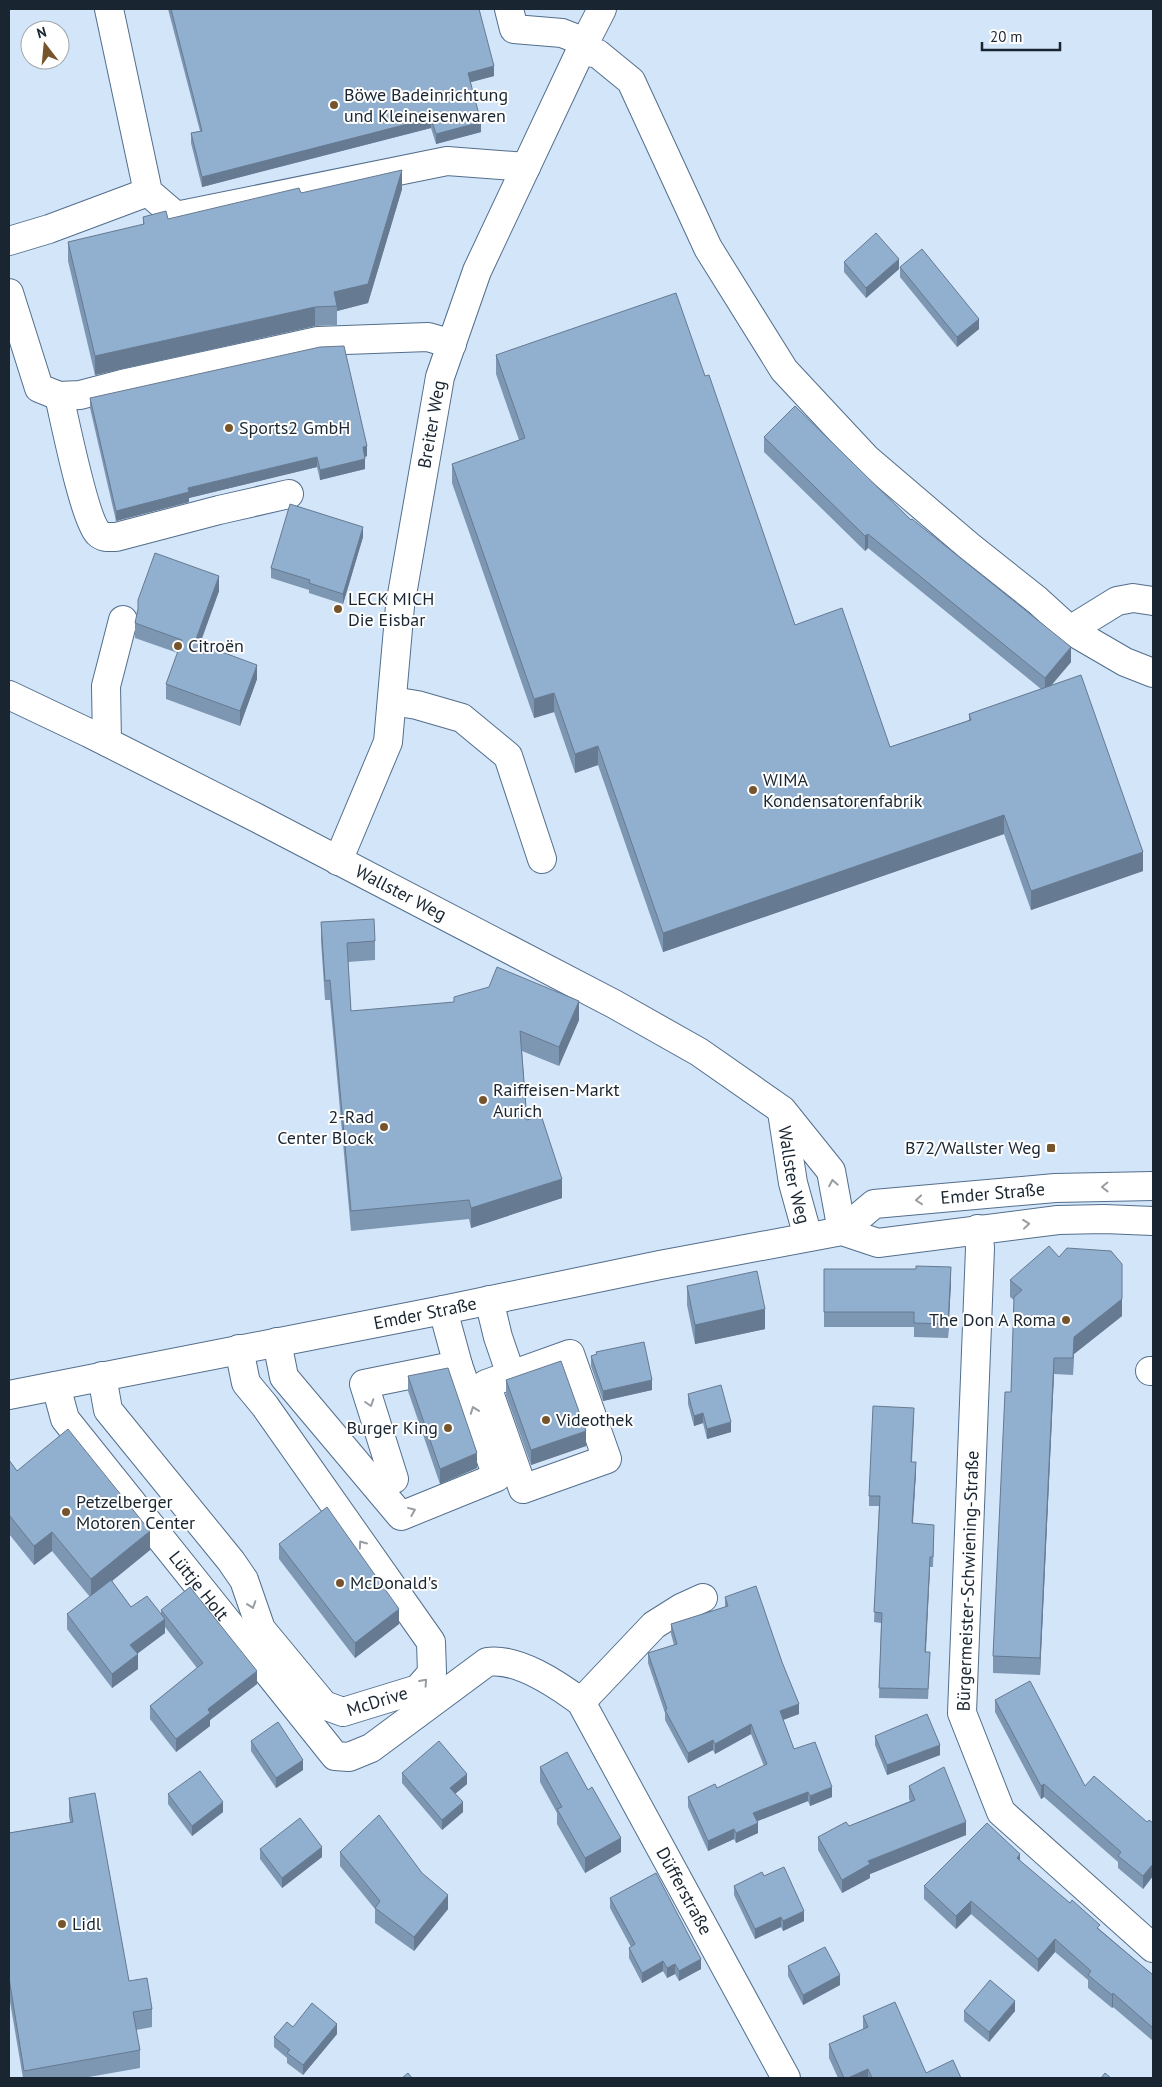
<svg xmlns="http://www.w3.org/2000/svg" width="1162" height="2087" viewBox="0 0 1162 2087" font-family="'PT Sans',sans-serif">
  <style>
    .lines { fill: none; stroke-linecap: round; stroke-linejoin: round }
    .minor-casing { stroke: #536e8c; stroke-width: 30 }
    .major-casing { stroke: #536e8c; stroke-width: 30 }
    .minor { stroke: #fff; stroke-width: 28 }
    .major { stroke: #fff; stroke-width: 28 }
    .wall { fill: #7d96b2 }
    .shaded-wall { fill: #667a91 }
    .building { fill: #91afcf; stroke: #667a91 }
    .oneway { stroke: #989da2 }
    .poi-dot { fill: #76552c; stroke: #fff; stroke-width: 2 }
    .labels { text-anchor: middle; stroke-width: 4; stroke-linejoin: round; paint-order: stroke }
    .poi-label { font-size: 18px; fill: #192531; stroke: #fff; text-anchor: start }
    .street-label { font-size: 18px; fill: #192531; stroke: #fff }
  </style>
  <rect width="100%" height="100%" fill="#d2e5f9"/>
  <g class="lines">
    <g class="minor-casing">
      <g id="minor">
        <polyline points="109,9 148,192 176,216 447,161 526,167"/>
        <polyline points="509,9 514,29 562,33 585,42"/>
        <polyline points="581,50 598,54 631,81 708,248 784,370 867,459 969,546 1037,600 1070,630 1125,662 1153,673"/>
        <polyline points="9,241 49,229 148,192"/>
        <polyline points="9,293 39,388 59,396 80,395 122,384 318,341 428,337 452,344"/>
        <path d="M 59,396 C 65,421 84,518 98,533 C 103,538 109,537 116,537 L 219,510 L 289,494"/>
        <polyline points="1070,630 1117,601 1133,598 1153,601"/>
        <path id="s1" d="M 9,695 L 89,733 L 255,817 L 614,1004 L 699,1052 L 782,1110 L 831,1171 L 842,1231"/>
        <polyline points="392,701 417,705 462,718 508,756 542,859"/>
        <polyline points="107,742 106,686 123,620"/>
        <path id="s2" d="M 338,861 L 388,742 L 400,606 L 440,377 L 477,271 L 581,50 L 602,9"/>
        <path id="s3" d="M 782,1112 L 793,1183 L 808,1237"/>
        <polyline points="978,1229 980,1248 962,1713 1001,1812 1153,1948"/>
        <polyline points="489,1300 498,1337 511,1375 486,1384 523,1489 607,1459 570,1354 511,1375"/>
        <polyline points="443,1310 458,1365"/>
        <polyline points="277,1342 284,1377 401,1516 497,1477 458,1365 364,1384 394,1479 378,1487"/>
        <polyline points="1150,1371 1153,1371"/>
        <path id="s4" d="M 102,1376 L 108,1410 L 231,1561 L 244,1580 L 261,1629 L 324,1705 L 343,1712 L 418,1689 L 432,1673 L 431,1642 L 265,1406 L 246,1383 L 239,1349"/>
        <path id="s5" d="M 56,1386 L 65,1419 L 335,1756 L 349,1757 L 371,1748 L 487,1662 C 517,1657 558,1685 581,1702 L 786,2078"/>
        <polyline points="581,1702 654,1625 681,1608 703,1598"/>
      </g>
    </g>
    <g class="major-casing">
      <g id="major">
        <path id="s6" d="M 842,1231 L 874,1204 L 1055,1188 L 1153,1186"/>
        <path id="s7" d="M 9,1395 L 443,1310 L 660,1265 L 842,1231 L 878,1243 L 1058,1220 L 1104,1219 L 1153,1221"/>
      </g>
    </g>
    <use href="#minor" class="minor"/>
    <use href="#major" class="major"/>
  </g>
  <g class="wall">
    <polygon points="168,9 479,9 494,76 470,82 481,132 436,144 431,128 202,187 191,143 191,133 200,131"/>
    <polygon points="402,189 368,303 337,311 337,325 315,326 95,375 68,261 68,242 143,225 143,217 168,219 301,193"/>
    <polygon points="844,262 899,269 866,298 844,272"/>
    <polygon points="900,267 979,329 957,347 900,277"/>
    <polygon points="496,355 705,376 795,625 890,747 969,720 969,714 1041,689 868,548 865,551 764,452 764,437 911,520 1071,662 1051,685 1143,871 1031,910 1004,834 663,952 598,765 575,773 554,712 534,718 452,483 452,464 519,440 496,374"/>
    <polygon points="90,398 367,456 365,457 365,469 320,480 317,467 189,498 189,502 116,521 90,408"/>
    <polygon points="363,537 343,604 309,593 309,590 271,578 271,568"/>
    <polygon points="219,591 200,644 257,679 240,726 166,699 166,684 178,653 135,638 135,623 138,611 138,600"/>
    <polygon points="321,922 375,941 375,960 348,962 351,1011 579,1020 559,1066 522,1051 527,1120 562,1198 471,1228 469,1219 351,1231 330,1000 325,1000 321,941"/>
    <polygon points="1059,1257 1122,1316 1074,1354 1073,1375 1054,1374 1040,1675 993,1673 993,1656 1011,1392 1014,1300 1010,1297 1010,1280"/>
    <polygon points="824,1269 951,1282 948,1338 914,1337 914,1327 824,1327"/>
    <polygon points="687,1286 765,1329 695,1344 687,1305"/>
    <polygon points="591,1356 652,1390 603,1401 591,1366"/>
    <polygon points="408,1376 477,1468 440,1484 408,1391"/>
    <polygon points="506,1380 586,1446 531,1465 506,1395"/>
    <polygon points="688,1394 731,1432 707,1439 703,1423 694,1426 688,1404"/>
    <polygon points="914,1418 912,1462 916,1472 913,1523 934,1535 933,1567 930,1567 926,1652 930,1662 928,1699 879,1698 881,1623 874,1622 879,1506 869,1506 869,1496"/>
    <polygon points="9,1460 17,1471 150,1550 112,1581 131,1607 161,1614 161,1610 257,1684 210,1720 210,1726 176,1752 150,1719 150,1706 197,1668 165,1627 165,1633 137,1654 138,1669 112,1688 67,1629 67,1614 90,1597 52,1551 34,1565 9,1534"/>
    <polygon points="279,1544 399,1624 355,1658 279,1559"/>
    <polygon points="725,1597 799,1714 783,1720 794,1749 832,1797 810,1806 808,1801 757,1821 758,1833 736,1843 734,1839 708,1851 688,1807 688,1797 717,1788 764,1766 751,1734 715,1754 713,1750 688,1763 665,1720 665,1713 648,1663 648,1653 674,1645 671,1634 671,1624 725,1607"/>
    <polygon points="995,1700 1085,1786 1147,1822 1153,1823 1153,1876 1143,1889 1118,1868 1118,1862 1044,1797 1041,1799 995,1712"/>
    <polygon points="875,1736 940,1755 887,1775 875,1745"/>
    <polygon points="251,1741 303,1770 276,1788 251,1751"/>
    <polygon points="540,1767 588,1790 621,1852 585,1873 557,1824 557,1813 540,1782"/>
    <polygon points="402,1773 467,1784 455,1794 463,1812 442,1830 402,1783"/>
    <polygon points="909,1786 966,1835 870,1874 870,1878 842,1893 818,1850 818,1837 849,1826 910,1801 909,1799"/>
    <polygon points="168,1794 223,1812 192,1836 168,1804"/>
    <polygon points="69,1798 129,1981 152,2009 152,2027 136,2030 140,2050 140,2068 83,2078 23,2078 9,1996 9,1833 70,1822 69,1816"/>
    <polygon points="260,1849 322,1857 282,1888 260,1859"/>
    <polygon points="340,1852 448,1909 414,1951 375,1923 375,1909 340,1866"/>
    <polygon points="1020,1861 1153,1975 1153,2041 1113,2007 1112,2008 1088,1988 1088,1980 1055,1952 1038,1972 971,1914 956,1929 924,1899 924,1886"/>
    <polygon points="764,1876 804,1921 783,1931 781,1927 755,1939 734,1895 734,1886"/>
    <polygon points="610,1898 701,1969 679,1981 675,1974 667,1978 663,1971 642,1983 629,1958 629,1948 631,1947 610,1908"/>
    <polygon points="788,1966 840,1985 803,2005 788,1976"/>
    <polygon points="964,2011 1015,2011 989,2042 964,2021"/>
    <polygon points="863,2016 926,2073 961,2078 838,2078 829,2058 829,2044 863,2029"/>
    <polygon points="293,2027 337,2034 303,2075 287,2063 287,2058 274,2047 274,2037"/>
  </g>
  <g class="shaded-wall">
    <polygon points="494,66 494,76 468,83 468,73"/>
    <polygon points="431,118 431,128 202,187 202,177"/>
    <polygon points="481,122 481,132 436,144 436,134"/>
    <polygon points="402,170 402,189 368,303 337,311 337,306 334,292"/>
    <polygon points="899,259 899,269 866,298 866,288"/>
    <polygon points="315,307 315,326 95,375 95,356"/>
    <polygon points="979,319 979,329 957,347 957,337"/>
    <polygon points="367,446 367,456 363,457 363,447"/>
    <polygon points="317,457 317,467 189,498 189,502 116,521 116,511 188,488"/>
    <polygon points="365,459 365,469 320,480 320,470"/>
    <polygon points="363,527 363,537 343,604 343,594"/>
    <polygon points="868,534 868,548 865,551 865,536"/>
    <polygon points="219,576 219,591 195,657 195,642"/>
    <polygon points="1071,647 1071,662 1045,693 1045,678"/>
    <polygon points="257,665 257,679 240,726 240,711"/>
    <polygon points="554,693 554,712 534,718 534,699"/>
    <polygon points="598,746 598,765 575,773 575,754"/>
    <polygon points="1004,815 1004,834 663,952 663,933"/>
    <polygon points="1143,852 1143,871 1031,910 1031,891"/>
    <polygon points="579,1001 579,1020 559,1066 559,1047"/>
    <polygon points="562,1179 562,1198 471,1228 471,1208"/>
    <polygon points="1122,1264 1122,1316 1074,1354 1073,1375 1074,1337"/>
    <polygon points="951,1267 951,1282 948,1338 948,1324"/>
    <polygon points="765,1309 765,1329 695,1344 695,1325"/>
    <polygon points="1054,1358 1054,1374 1040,1675 1040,1658"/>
    <polygon points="652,1380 652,1390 603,1401 603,1391"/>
    <polygon points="703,1413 703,1423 694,1426 694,1416"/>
    <polygon points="731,1422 731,1432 707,1439 707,1429"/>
    <polygon points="586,1431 586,1446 531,1465 531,1450"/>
    <polygon points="477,1453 477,1468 440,1484 440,1469"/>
    <polygon points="916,1462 916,1472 912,1533 912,1523"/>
    <polygon points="150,1531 150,1550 91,1598 91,1579"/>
    <polygon points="52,1532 52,1551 34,1565 34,1546"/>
    <polygon points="930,1557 930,1567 925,1662 925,1652"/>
    <polygon points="399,1609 399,1624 355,1658 355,1643"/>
    <polygon points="165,1619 165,1633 130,1659 130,1645"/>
    <polygon points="138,1654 138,1669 112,1688 112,1674"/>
    <polygon points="257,1671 257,1684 210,1720 210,1726 176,1752 176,1739 208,1709"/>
    <polygon points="799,1704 799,1714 780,1721 780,1711"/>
    <polygon points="751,1724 751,1734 715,1754 715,1744"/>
    <polygon points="713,1740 713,1750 688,1763 688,1753"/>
    <polygon points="940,1745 940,1755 887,1775 887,1765"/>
    <polygon points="303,1760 303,1770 276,1788 276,1778"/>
    <polygon points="467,1774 467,1784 450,1798 450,1788"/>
    <polygon points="1044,1784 1044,1797 1041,1799 1041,1786"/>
    <polygon points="832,1787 832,1797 810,1806 810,1796"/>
    <polygon points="808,1792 808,1801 753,1823 753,1813"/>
    <polygon points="223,1802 223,1812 192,1836 192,1826"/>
    <polygon points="463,1802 463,1812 442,1830 442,1820"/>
    <polygon points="966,1822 966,1835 870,1874 870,1878 842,1893 842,1880 868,1861"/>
    <polygon points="758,1823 758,1833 736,1843 736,1833"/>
    <polygon points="734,1829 734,1839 708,1851 708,1841"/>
    <polygon points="621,1838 621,1852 585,1873 585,1858"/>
    <polygon points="322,1847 322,1857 282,1888 282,1878"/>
    <polygon points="1020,1854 1020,1867 1017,1858"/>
    <polygon points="1153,1864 1153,1876 1143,1889 1143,1876"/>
    <polygon points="448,1895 448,1909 414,1951 414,1937"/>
    <polygon points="971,1901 971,1914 956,1929 956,1916"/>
    <polygon points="804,1911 804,1921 783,1931 783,1921"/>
    <polygon points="781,1917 781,1927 755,1939 755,1929"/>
    <polygon points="1055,1939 1055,1952 1038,1972 1038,1959"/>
    <polygon points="701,1959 701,1969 679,1981 679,1971"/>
    <polygon points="663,1961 663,1971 642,1983 642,1973"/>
    <polygon points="675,1964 675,1974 667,1978 667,1968"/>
    <polygon points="840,1975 840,1985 803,2005 803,1995"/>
    <polygon points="1113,1993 1113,2007 1112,2008 1112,1995"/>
    <polygon points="1015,2001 1015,2011 989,2042 989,2032"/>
    <polygon points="337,2024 337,2034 303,2075 303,2065"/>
    <polygon points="868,2069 868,2078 848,2078"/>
  </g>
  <g class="building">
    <polygon points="171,9 479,9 494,66 468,73 481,122 436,134 431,118 202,177 191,133 202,131"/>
    <polygon points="402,170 368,284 334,292 337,306 315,307 95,356 68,242 144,224 143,217 166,211 168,219 299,188 301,193"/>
    <polygon points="876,233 899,259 866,288 844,262"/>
    <polygon points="922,249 979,319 957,337 900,267"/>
    <polygon points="676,293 705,376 709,375 795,625 842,608 890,747 971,720 969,714 1081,675 1143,852 1031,891 1004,815 663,933 598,746 575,754 554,693 534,699 452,464 525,438 496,355"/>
    <polygon points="344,346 367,446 363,447 365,459 320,470 317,457 188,488 189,492 116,511 90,398 320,347"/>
    <polygon points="795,406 911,520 912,519 1071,647 1045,678 868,534 865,536 764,437"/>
    <polygon points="290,504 363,527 343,594 309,583 310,580 271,568"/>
    <polygon points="155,553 219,576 195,642 257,665 240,711 166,684 182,640 135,623 138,609 138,600"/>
    <polygon points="374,919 375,941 347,943 351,1011 454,1002 454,997 489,987 497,967 579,1001 559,1047 520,1031 527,1120 541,1115 562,1179 471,1208 469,1200 351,1211 330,980 325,981 321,922"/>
    <polygon points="1049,1246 1059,1257 1067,1248 1111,1251 1122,1264 1122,1299 1074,1337 1073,1358 1054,1358 1040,1658 993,1656 1005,1392 1011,1392 1014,1297 1022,1290 1010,1280"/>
    <polygon points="916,1266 951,1267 948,1324 914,1323 914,1312 824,1312 824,1269 916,1269"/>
    <polygon points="757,1271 765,1309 695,1325 687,1286"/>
    <polygon points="644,1342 652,1380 603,1391 591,1356 597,1354 596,1352"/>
    <polygon points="561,1361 586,1431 531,1450 506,1380"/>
    <polygon points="448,1368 477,1453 440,1469 408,1376"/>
    <polygon points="721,1385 731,1422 707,1429 703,1413 694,1416 688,1394"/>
    <polygon points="873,1406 914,1408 911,1462 916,1462 912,1523 934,1525 933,1557 930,1557 925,1652 930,1652 928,1689 879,1688 882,1613 874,1612 880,1496 869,1496"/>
    <polygon points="68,1429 150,1531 91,1579 52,1532 34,1546 9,1515 9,1460 17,1471"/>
    <polygon points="327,1507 399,1609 355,1643 279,1544"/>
    <polygon points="111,1580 131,1607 147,1596 165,1619 130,1645 138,1654 112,1674 67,1614"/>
    <polygon points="756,1586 782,1662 799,1704 780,1711 794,1749 815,1742 832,1787 810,1796 808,1792 753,1813 758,1823 736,1833 734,1829 708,1841 688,1797 715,1784 717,1788 767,1764 751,1724 715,1744 713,1740 688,1753 665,1710 667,1709 648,1653 677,1644 671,1624 728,1606 725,1597"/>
    <polygon points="190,1587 257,1671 208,1709 210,1713 176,1739 150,1706 203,1663 161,1610"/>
    <polygon points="1030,1681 1085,1786 1094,1776 1147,1822 1149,1820 1153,1823 1153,1864 1143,1876 1118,1856 1121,1852 1044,1784 1041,1786 995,1700"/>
    <polygon points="927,1714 940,1745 887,1765 875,1736"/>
    <polygon points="278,1722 303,1760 276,1778 251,1741"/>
    <polygon points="439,1741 467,1774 450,1788 463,1802 442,1820 402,1773"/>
    <polygon points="567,1752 588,1790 592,1787 621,1838 585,1858 557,1809 562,1807 540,1767"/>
    <polygon points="944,1767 966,1822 868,1861 870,1864 842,1880 818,1837 846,1822 849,1826 915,1800 909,1786"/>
    <polygon points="200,1771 223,1802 192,1826 168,1794"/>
    <polygon points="95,1793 129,1981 147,1978 152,2009 133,2012 140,2050 24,2071 9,1978 9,1833 73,1822 69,1798"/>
    <polygon points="379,1815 422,1873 448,1895 414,1937 375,1908 380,1901 340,1852"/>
    <polygon points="300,1818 322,1847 282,1878 260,1849"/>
    <polygon points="987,1823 1020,1854 1017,1858 1070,1903 1072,1900 1100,1925 1097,1928 1153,1975 1153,2028 1113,1993 1112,1995 1088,1975 1091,1971 1055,1939 1038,1959 971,1901 956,1916 924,1886"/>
    <polygon points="784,1867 804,1911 783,1921 781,1917 755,1929 734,1886 762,1872 764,1876"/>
    <polygon points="656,1873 701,1959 679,1971 675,1964 667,1968 663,1961 642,1973 629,1948 635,1944 610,1898"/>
    <polygon points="825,1947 840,1975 803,1995 788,1966"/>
    <polygon points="990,1980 1015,2001 989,2032 964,2011"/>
    <polygon points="895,2002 926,2073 953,2060 961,2078 872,2078 868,2069 848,2078 844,2078 829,2044 868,2027 863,2016"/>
    <polygon points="312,2003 337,2024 303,2065 287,2053 290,2050 274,2037 287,2022 293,2027"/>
    <polygon points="408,2073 412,2078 402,2078"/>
    <polygon points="1105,2073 1111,2078 1101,2078"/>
  </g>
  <defs><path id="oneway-chevron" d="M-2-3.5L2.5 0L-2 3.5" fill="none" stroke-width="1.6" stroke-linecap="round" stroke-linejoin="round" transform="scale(1.25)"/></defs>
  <g class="oneway">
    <use href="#oneway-chevron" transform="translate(833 1183) rotate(-100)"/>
    <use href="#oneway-chevron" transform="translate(1105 1187) rotate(179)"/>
    <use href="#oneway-chevron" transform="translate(919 1200) rotate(175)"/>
    <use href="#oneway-chevron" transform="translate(1026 1224) rotate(-6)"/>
    <use href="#oneway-chevron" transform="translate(370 1403) rotate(72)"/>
    <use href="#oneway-chevron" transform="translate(474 1410) rotate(-110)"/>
    <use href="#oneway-chevron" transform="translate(412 1511) rotate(-22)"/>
    <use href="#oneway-chevron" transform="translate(362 1544) rotate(-125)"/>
    <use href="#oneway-chevron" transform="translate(252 1605) rotate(71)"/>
    <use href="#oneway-chevron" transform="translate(424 1682) rotate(-48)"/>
  </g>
  <g class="poi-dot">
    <circle cx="334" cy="105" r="5"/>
    <circle cx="229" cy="428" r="5"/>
    <circle cx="338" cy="609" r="5"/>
    <circle cx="178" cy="646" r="5"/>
    <circle cx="753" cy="790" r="5"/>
    <circle cx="483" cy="1100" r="5"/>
    <circle cx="384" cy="1127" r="5"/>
    <rect x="1046" y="1143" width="10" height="10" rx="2.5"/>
    <circle cx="1066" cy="1320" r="5"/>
    <circle cx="546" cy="1420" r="5"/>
    <circle cx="448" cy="1428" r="5"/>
    <circle cx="66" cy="1512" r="5"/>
    <circle cx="340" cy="1583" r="5"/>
    <circle cx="62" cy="1924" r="5"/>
  </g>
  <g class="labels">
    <g class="poi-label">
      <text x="344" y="101">Böwe Badeinrichtung<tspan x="344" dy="21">und Kleineisenwaren</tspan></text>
      <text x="239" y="434">Sports2 GmbH</text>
      <text x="348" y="605">LECK MICH<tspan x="348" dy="21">Die Eisbar</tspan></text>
      <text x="188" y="652">Citroën</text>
      <text x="763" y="786">WIMA<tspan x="763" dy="21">Kondensatorenfabrik</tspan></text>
      <text x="493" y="1096">Raiffeisen-Markt<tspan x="493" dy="21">Aurich</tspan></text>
      <text x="374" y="1123" text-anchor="end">2-Rad<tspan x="374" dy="21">Center Block</tspan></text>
      <text x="1041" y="1154" text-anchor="end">B72/Wallster Weg</text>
      <text x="1056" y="1326" text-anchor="end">The Don A Roma</text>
      <text x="556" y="1426">Videothek</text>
      <text x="438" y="1434" text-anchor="end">Burger King</text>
      <text x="76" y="1508">Petzelberger<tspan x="76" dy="21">Motoren Center</tspan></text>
      <text x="350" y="1589">McDonald's</text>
      <text x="72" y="1930">Lidl</text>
    </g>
    <g class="street-label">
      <text dy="6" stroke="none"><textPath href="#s2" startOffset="450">Breiter Weg</textPath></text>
      <text dy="6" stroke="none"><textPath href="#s1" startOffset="439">Wallster Weg</textPath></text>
      <text dy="6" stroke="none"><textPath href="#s3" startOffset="64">Wallster Weg</textPath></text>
      <text dy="6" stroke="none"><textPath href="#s6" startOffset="161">Emder Straße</textPath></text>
      <text dy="6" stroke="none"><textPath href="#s7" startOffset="424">Emder Straße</textPath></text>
      <text transform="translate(968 1581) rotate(-88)" y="6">Bürgermeister-Schwiening-Straße</text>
      <text dy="6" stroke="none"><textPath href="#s5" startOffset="248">Lüttje Holt</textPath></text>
      <text dy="6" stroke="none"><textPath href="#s4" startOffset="459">McDrive</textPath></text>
      <text dy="6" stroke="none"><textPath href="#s5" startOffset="968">Düfferstraße</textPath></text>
    </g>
  </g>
  <rect width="1162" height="2087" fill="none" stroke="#192531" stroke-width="20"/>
  <g transform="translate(45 45) rotate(344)"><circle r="24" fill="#ffffff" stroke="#a3a8ad"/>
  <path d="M0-4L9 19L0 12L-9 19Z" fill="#76552c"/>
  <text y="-8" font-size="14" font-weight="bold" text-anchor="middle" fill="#192531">N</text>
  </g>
  <path d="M982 42v8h78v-8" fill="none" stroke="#192531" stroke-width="2.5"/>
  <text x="990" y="42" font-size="15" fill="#192531" stroke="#ffffff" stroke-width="4" paint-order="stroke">20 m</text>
</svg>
